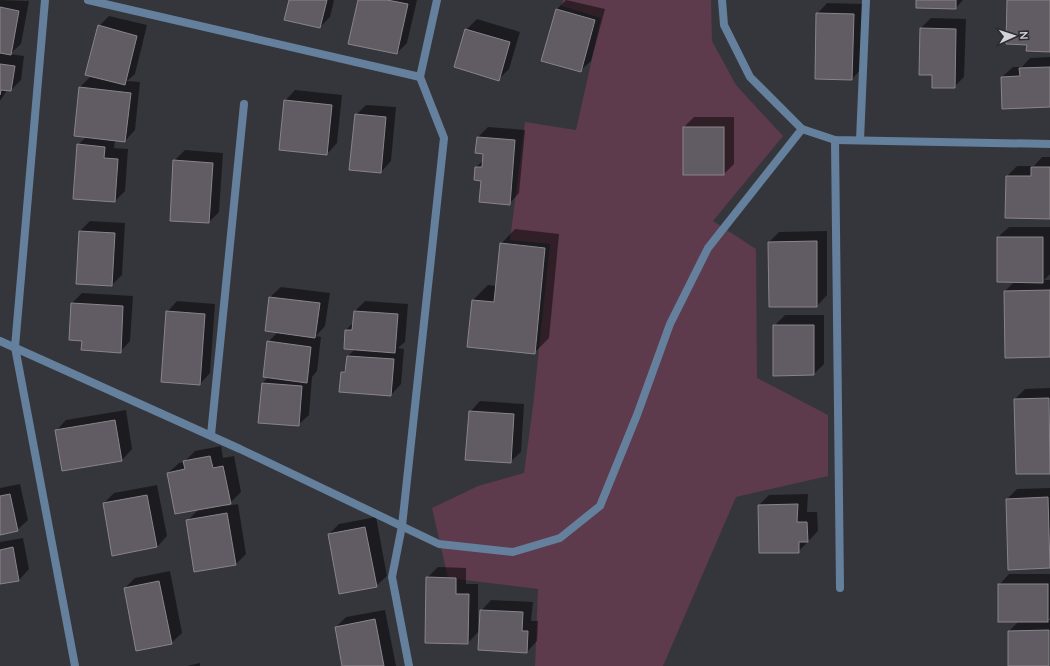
<svg xmlns="http://www.w3.org/2000/svg" width="1050" height="666" viewBox="0 0 1050 666" font-family="'Nunito Sans',sans-serif">
  <style>
    .green { fill: #5d3a4c }
    .shadow { fill: #0007 }
    .building { fill: #615c63; stroke: #89848b }
    .lines { fill: none; stroke-linecap: round; stroke-linejoin: round }
    .street { stroke: #65809d; stroke-width: 8 }
  </style>
  <rect width="100%" height="100%" fill="#35363c"/>
  <polygon class="green" points="563,0 711,0 712,41 736,85 783,136 713,221 756,249 757,378 828,415 828,476 736,497 663,666 535,666 538,589 448,578 432,508 478,486 524,473 533,406 550,244 510,240 525,122 576,130 601,18 562,6"/>
  <g class="shadow">
    <polygon points="0,0 29,1 21,44 10,54 24,56 21,80 11,90 7,90 0,101"/>
    <polygon points="290,0 334,0 330,17 320,27"/>
    <polygon points="359,0 417,0 407,43 397,53"/>
    <polygon points="566,0 605,9 591,61 580,71 543,60 557,9"/>
    <polygon points="917,0 963,0 956,8"/>
    <polygon points="827,3 864,4 862,68 852,79 817,14"/>
    <polygon points="109,16 147,25 135,74 127,81 140,82 135,130 125,141 115,140 114,148 128,149 125,191 115,201 78,145 86,137 80,87 90,77 95,78 99,26"/>
    <polygon points="931,18 966,19 964,77 954,87 933,74 921,28"/>
    <polygon points="477,19 520,32 509,69 498,80 466,30"/>
    <polygon points="1050,57 1050,106 1002,77 1013,67 1022,67 1030,58"/>
    <polygon points="295,90 342,95 337,143 327,154 285,101"/>
    <polygon points="366,105 396,107 391,161 381,172 356,115"/>
    <polygon points="694,117 734,117 734,164 724,174 684,127"/>
    <polygon points="488,127 525,130 519,193 509,204 482,180 476,167 484,160 484,153 478,137"/>
    <polygon points="185,150 223,153 219,212 209,222 174,161"/>
    <polygon points="1042,157 1050,157 1050,218 1006,217 1007,176 1017,166 1034,166"/>
    <polygon points="90,221 125,223 122,275 112,285 80,231"/>
    <polygon points="1009,227 1050,227 1050,274 1044,280 1050,280 1050,356 1005,291 1015,281 998,237"/>
    <polygon points="515,229 559,234 549,338 534,353 469,346 473,300 488,285 497,286 501,244"/>
    <polygon points="827,231 827,295 817,306 769,242 779,232"/>
    <polygon points="281,287 330,293 325,326 316,336 321,337 317,371 312,377 309,415 298,425 262,383 269,377 268,342 278,332 270,297"/>
    <polygon points="82,293 133,296 130,341 120,352 83,340 72,303"/>
    <polygon points="177,301 215,304 210,373 200,384 167,312"/>
    <polygon points="365,301 408,304 405,342 398,348 404,349 401,384 391,395 342,373 347,367 348,356 355,349 346,330 354,322 355,311"/>
    <polygon points="785,315 824,315 824,364 814,374 774,326"/>
    <polygon points="1050,388 1050,473 1017,473 1015,399 1025,389"/>
    <polygon points="480,401 524,404 521,452 510,462 470,412"/>
    <polygon points="126,410 132,449 122,460 62,470 56,431 66,420"/>
    <polygon points="221,446 223,458 234,456 241,492 230,503 225,504 226,506 238,504 246,554 236,564 187,521 199,509 168,473 179,463 184,462 195,451"/>
    <polygon points="20,484 28,520 17,530 0,534 0,488"/>
    <polygon points="157,485 167,536 157,547 104,503 114,493"/>
    <polygon points="1050,488 1050,567 1009,569 1007,499 1017,489"/>
    <polygon points="808,494 807,512 817,512 818,531 798,552 759,505 769,495"/>
    <polygon points="376,517 387,576 376,586 329,534 339,524"/>
    <polygon points="23,538 29,569 19,580 0,583 0,542"/>
    <polygon points="438,567 466,568 466,584 478,584 478,632 468,643 427,578"/>
    <polygon points="170,571 182,633 171,643 125,588 135,578"/>
    <polygon points="1009,574 1050,574 1050,618 1047,620 1050,620 1050,666 1009,666 1009,631 1019,621 999,585"/>
    <polygon points="491,600 533,602 531,621 538,621 537,641 527,652 481,611"/>
    <polygon points="385,610 396,666 343,666 336,627 346,617"/>
    <polygon points="200,663 200,666 187,666"/>
  </g>
  <g class="building">
    <polygon points="289,0 327,0 320,28 284,20"/>
    <polygon points="358,0 387,0 408,4 397,54 348,44"/>
    <polygon points="916,0 956,0 956,9 916,8"/>
    <polygon points="1007,0 1050,0 1050,52 1026,51 1027,45 1006,44"/>
    <polygon points="0,7 19,11 11,55 0,53"/>
    <polygon points="556,9 595,20 581,72 541,61"/>
    <polygon points="816,13 854,14 852,80 815,79"/>
    <polygon points="98,25 137,36 125,85 85,75"/>
    <polygon points="920,28 956,29 955,88 932,88 932,75 919,75"/>
    <polygon points="465,29 510,42 499,81 454,67"/>
    <polygon points="0,64 15,66 11,91 1,90 0,95"/>
    <polygon points="1050,67 1050,107 1002,109 1001,77 1020,76 1019,68"/>
    <polygon points="79,87 131,93 125,142 74,136"/>
    <polygon points="284,100 332,105 327,155 279,150"/>
    <polygon points="355,114 386,117 381,173 349,170"/>
    <rect x="683" y="127" width="41" height="48"/>
    <polygon points="477,137 515,140 510,205 479,202 481,181 474,180 475,167 482,167 483,154 475,153"/>
    <polygon points="77,144 105,147 104,158 118,159 115,202 73,199"/>
    <polygon points="173,160 213,163 209,223 170,221"/>
    <polygon points="1031,167 1050,167 1050,219 1005,218 1006,176 1031,176"/>
    <polygon points="79,231 115,233 112,286 76,284"/>
    <polygon points="997,237 1043,237 1043,283 997,282"/>
    <polygon points="817,241 817,307 769,307 768,242"/>
    <polygon points="500,243 545,248 535,354 467,347 472,300 494,302"/>
    <polygon points="1050,290 1050,357 1005,358 1004,291"/>
    <polygon points="269,297 320,303 315,338 265,331"/>
    <polygon points="71,303 123,306 121,353 81,350 82,341 69,340"/>
    <polygon points="166,311 205,314 200,385 161,382"/>
    <polygon points="354,311 398,314 395,353 344,349 345,330 352,330"/>
    <polygon points="773,325 814,325 814,375 773,376"/>
    <polygon points="267,341 311,347 307,383 263,377"/>
    <polygon points="347,356 394,359 391,396 339,392 341,372 345,372"/>
    <polygon points="262,383 302,386 299,426 258,423"/>
    <polygon points="1049,398 1050,474 1016,474 1014,399"/>
    <polygon points="469,411 514,414 511,463 465,460"/>
    <polygon points="115,420 122,461 62,471 55,430"/>
    <polygon points="210,456 213,468 223,466 231,504 175,514 167,473 185,469 183,461"/>
    <polygon points="10,494 18,531 0,535 0,496"/>
    <polygon points="147,495 157,547 112,556 103,503"/>
    <polygon points="1048,497 1050,568 1008,570 1006,499"/>
    <polygon points="798,504 797,522 807,522 808,542 799,542 799,553 759,553 758,505"/>
    <polygon points="227,513 236,565 194,572 186,520"/>
    <polygon points="365,527 377,587 339,594 328,534"/>
    <polygon points="13,547 19,581 0,584 0,550"/>
    <polygon points="426,577 456,578 456,594 469,594 468,644 425,643"/>
    <polygon points="159,581 172,644 136,651 124,588"/>
    <rect x="998" y="584" width="50" height="38"/>
    <polygon points="480,610 523,612 522,631 528,631 527,653 478,650"/>
    <polygon points="375,619 384,666 342,666 335,627"/>
    <polygon points="1049,630 1049,666 1008,666 1008,631"/>
  </g>
  <g class="lines">
    <g class="street">
      <polyline points="45,0 15,347 75,666"/>
      <polyline points="88,0 420,77"/>
      <polyline points="722,0 724,25 750,77 802,129 835,140 1050,144"/>
      <polyline points="835,140 840,588"/>
      <polyline points="860,140 866,0"/>
      <polyline points="0,341 240,449 439,544 513,552 560,538 600,506 637,415 670,324 708,248 802,129"/>
      <polyline points="211,435 244,104"/>
      <polyline points="409,666 392,577 402,526 444,138 420,77 437,0"/>
    </g>
  </g>
  <g transform="translate(1014 36) rotate(87)" stroke="#2b2b32" stroke-width="3" paint-order="stroke">
  <path d="M0-3L7 15L0 10L-7 15Z" fill="#d3d3d7"/>
  <text y="-6" font-size="11" font-weight="bold" text-anchor="middle" fill="#d3d3d7">N</text>
  </g>
</svg>
